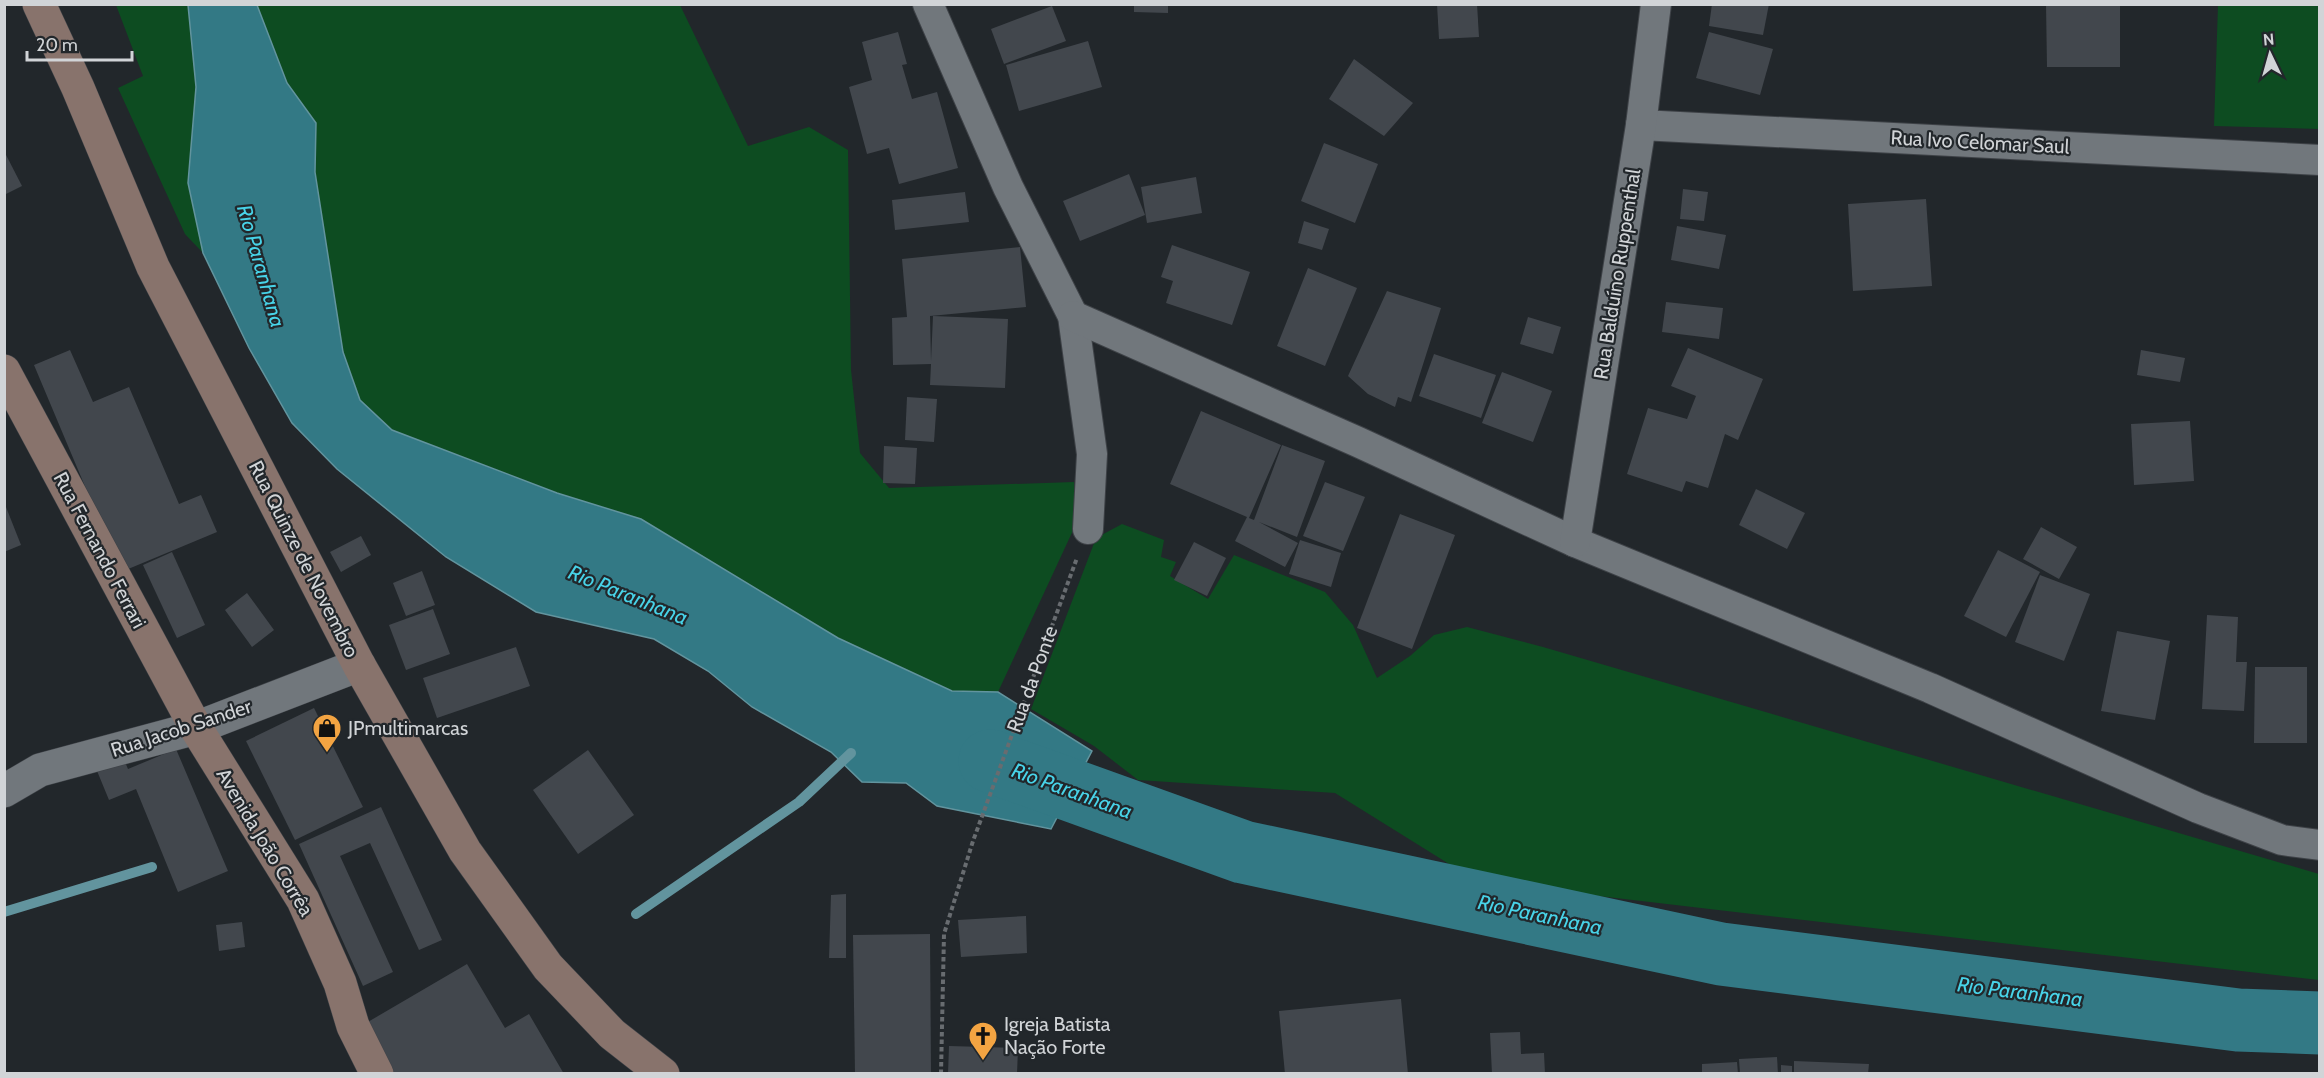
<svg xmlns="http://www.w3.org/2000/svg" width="2324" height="1078" viewBox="0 0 2324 1078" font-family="Cabin,sans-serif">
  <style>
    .green { fill: #0d4c21 }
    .water { fill: #337985; stroke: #62949e; stroke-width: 1.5 }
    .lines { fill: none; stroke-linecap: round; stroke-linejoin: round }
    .stream { stroke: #62949e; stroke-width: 10 }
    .river { stroke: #337985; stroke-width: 63 }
    .building { fill: #42474d }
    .minor-casing { stroke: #3e4247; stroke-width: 32 }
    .tertiary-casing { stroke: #3e4247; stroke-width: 34 }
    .secondary-casing { stroke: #3e4247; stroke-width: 34 }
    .path { stroke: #686c70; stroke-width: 4; stroke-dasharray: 4.5 3; stroke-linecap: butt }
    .minor { stroke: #71777c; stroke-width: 30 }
    .tertiary { stroke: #71777c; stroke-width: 33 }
    .secondary { stroke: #88736c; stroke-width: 33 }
    .labels { text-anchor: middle; stroke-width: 4.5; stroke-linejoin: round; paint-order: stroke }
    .street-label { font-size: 20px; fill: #d1d4d7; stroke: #22272b }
    .poi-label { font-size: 20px; fill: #d1d4d7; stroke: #22272b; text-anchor: start }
    .water-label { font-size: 21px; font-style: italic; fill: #48d3e8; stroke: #22272b }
  </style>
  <rect width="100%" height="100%" fill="#22272b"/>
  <g class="green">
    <polygon points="116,5 188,5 196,87 188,183 203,253 185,234 118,88 143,76"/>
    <polygon points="257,5 680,5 748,146 809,127 848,150 851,370 860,453 889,488 1074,482 1076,524 998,692 952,691 838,638 641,519 557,493 392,430 360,400 343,352 315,172 316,123 287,83"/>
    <polygon points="2218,5 2319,5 2319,129 2214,126"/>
    <polygon points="1122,524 1164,540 1161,557 1176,562 1170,576 1208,599 1234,555 1325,592 1353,625 1377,678 1410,656 1434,635 1467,627 1543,647 2319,874 2319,980 1478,882 1335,793 1138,780 1094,746 1031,709 1096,538"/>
  </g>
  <polygon class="water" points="188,5 257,5 287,83 316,123 315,172 343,352 360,400 392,430 557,493 641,519 838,638 952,691 998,692 1092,751 1051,829 937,806 906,783 862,782 831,752 752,707 708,671 654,639 536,612 446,557 337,469 292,423 249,348 203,253 188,183 196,87"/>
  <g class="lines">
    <g class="stream">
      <polyline points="4,912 152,867"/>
      <polyline points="636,914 799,802 851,753"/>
    </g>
    <polyline class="river" points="990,761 1243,852 1721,954 2238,1020 2320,1023"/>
  </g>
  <g class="building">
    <polygon points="1134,4 1168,4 1168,13 1134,12"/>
    <polygon points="1437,4 1477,4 1479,37 1439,39"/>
    <polygon points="1712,4 1769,4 1763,35 1709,26"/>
    <polygon points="2046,4 2120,4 2120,67 2047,67"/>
    <polygon points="1052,6 1066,41 1004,64 991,29"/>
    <polygon points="898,32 907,64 902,65 912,99 937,92 958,168 899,184 889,148 867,154 849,87 872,80 862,42"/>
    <polygon points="1709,32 1773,49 1760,95 1696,78"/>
    <polygon points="1088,41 1102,87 1019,111 1006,65"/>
    <polygon points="1354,59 1413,103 1384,136 1329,99"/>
    <polygon points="1324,143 1378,164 1355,223 1301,201"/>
    <polygon points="4,151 22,186 4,195"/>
    <polygon points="1129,174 1145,215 1080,241 1063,201"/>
    <polygon points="1196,177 1202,213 1147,223 1141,187"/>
    <polygon points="1683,189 1708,192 1704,221 1680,219"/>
    <polygon points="965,192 969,222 895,230 892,200"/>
    <polygon points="1926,199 1932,286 1853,291 1848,204"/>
    <polygon points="1304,221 1329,229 1322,250 1298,243"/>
    <polygon points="1677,226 1726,235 1719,269 1671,260"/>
    <polygon points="1172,245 1250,272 1232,325 1166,303 1173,281 1161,277"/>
    <polygon points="1020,247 1026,307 930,316 931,361 933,316 1008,319 1005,388 930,385 931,364 893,365 892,318 907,317 902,259"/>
    <polygon points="1308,268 1357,288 1325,366 1277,346"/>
    <polygon points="1387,291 1441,308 1411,402 1398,397 1395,407 1368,394 1348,376"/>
    <polygon points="1666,302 1723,308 1719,339 1662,332"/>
    <polygon points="1528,317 1561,327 1553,354 1520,344"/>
    <polygon points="1688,348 1763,379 1738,440 1725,434 1708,488 1686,481 1682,492 1627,474 1648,408 1687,419 1696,396 1671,386"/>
    <polygon points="70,350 93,402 129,387 179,504 201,495 217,532 121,572 34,365"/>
    <polygon points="2141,350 2185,358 2180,382 2137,375"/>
    <polygon points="1434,354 1496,375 1481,418 1419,396"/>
    <polygon points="1502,372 1552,391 1533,442 1482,423"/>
    <polygon points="907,397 937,399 934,442 905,440"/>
    <polygon points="1201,411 1281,445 1249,518 1254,520 1282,445 1325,461 1297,537 1259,522 1298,543 1285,567 1235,541 1247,517 1170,484"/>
    <polygon points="2190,421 2194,481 2134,485 2131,424"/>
    <polygon points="884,446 917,448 915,484 883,483"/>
    <polygon points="1325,482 1365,497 1343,551 1303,536"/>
    <polygon points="1756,489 1805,513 1787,549 1739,525"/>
    <polygon points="4,502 21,545 4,552"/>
    <polygon points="1400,514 1455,535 1412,649 1357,628"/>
    <polygon points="2041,527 2077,547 2059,579 2023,559"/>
    <polygon points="361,536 371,555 341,572 330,552"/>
    <polygon points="1300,540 1341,553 1331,587 1289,574"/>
    <polygon points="1194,542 1226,558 1207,596 1174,580"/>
    <polygon points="1998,550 2040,572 2006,637 1964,616"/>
    <polygon points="172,552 205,625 177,638 143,565"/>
    <polygon points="422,571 435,605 406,616 393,583"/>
    <polygon points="2040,575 2090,594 2064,661 2015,642"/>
    <polygon points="247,593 274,630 252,647 225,610"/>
    <polygon points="433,609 450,654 406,670 389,625"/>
    <polygon points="2207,615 2238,617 2236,662 2247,662 2244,711 2202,709"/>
    <polygon points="2117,631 2170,641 2155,720 2101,711"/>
    <polygon points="516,647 530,686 437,718 423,678"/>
    <polygon points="2255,667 2307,667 2307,743 2254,743"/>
    <polygon points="314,708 363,807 295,840 246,741"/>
    <polygon points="176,749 228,871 178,892 136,789 109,800 95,766 122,755 128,769"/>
    <polygon points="588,750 634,815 578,854 533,790"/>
    <polygon points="381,807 442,940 419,950 370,843 340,856 393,972 363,986 299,844"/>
    <polygon points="846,894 846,958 829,958 831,895"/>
    <polygon points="1026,916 1027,953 961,957 958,920"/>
    <polygon points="242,922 245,947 219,951 216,925"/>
    <polygon points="930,934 931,1074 855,1074 853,935"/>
    <polygon points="467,964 505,1028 529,1014 564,1074 389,1074 361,1026"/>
    <polygon points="1401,999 1408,1074 1285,1074 1279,1011"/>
    <polygon points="1520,1032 1521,1054 1544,1053 1545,1074 1492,1074 1490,1033"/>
    <polygon points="949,1046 1018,1048 1017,1074 948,1074"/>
    <polygon points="1777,1057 1778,1074 1740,1074 1739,1059"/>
    <polygon points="1794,1061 1869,1064 1868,1074 1794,1074"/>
    <polygon points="1737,1062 1738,1074 1702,1074 1702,1064"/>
    <polygon points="1781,1065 1792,1066 1792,1074 1781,1074"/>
  </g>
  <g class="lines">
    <g class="minor-casing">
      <g id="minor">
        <polyline points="928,4 1008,187 1073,316 1092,454 1088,529"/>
        <polyline points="1641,125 2320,160"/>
        <polyline points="1073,316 1358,442 1575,542 1930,688 2198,808 2282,840 2320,845"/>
        <polyline points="1575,542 1641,125 1656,4"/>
      </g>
    </g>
    <g class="tertiary-casing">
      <polyline id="tertiary" points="4,791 40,770 196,728 359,665"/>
    </g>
    <g class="secondary-casing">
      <g id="secondary">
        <polyline points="39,4 78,88 153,267 359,665 465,851 548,967 612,1034 663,1074"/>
        <polyline points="4,371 196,728 303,900 340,983 353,1026 377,1074"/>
      </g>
    </g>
    <polyline class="path" points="941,1074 944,934 973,841 1077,558"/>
    <use href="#minor" class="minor"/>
    <use href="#tertiary" class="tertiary"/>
    <use href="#secondary" class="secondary"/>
  </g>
  <defs>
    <g id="shop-pin" transform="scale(1.5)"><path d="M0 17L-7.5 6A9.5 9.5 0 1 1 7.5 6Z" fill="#f3a442" stroke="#22272b"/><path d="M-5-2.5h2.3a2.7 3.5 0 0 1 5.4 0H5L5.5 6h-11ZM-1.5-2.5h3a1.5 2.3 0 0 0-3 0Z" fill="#111"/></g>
    <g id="church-pin" transform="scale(1.5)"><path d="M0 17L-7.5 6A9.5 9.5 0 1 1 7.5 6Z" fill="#f3a442" stroke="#22272b"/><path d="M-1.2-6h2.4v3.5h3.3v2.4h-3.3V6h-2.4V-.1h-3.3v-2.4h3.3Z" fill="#111"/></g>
  </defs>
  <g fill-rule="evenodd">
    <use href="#shop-pin" x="327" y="728"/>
    <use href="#church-pin" x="983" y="1036"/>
  </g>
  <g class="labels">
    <g class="street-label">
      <text transform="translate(1980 142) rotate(3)" y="7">Rua Ivo Celomar Saul</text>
      <text transform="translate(1617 274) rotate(-81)" y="7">Rua Balduíno Ruppenthal</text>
      <text transform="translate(100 550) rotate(62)" y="7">Rua Fernando Ferrari</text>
      <text transform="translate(304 559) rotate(63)" y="7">Rua Quinze de Novembro</text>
      <text transform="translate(1032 679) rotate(-70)" y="7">Rua da Ponte</text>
      <text transform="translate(181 728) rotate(-18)" y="7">Rua Jacob Sander</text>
      <text transform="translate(265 842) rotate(59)" y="7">Avenida João Corrêa</text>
    </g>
    <g class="poi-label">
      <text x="348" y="735">JPmultimarcas</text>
      <text x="1004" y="1031">Igreja Batista<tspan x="1004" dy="23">Nação Forte</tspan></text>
    </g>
    <g class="water-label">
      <text transform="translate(261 266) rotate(74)" y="7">Rio Paranhana</text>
      <text transform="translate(628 595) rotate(22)" y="7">Rio Paranhana</text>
      <text transform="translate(1072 791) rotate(20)" y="7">Rio Paranhana</text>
      <text transform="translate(1540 915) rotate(12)" y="7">Rio Paranhana</text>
      <text transform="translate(2020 992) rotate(7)" y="7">Rio Paranhana</text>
    </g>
  </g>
  <rect width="2324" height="1078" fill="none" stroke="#d1d4d7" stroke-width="12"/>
  <g transform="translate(2270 54) rotate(355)" stroke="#22272b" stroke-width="4.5" paint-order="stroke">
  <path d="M0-4.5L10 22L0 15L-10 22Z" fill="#d1d4d7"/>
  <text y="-9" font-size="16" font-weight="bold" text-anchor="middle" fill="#d1d4d7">N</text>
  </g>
  <path d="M27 51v9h105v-9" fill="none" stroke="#d1d4d7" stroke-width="3"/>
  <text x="36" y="51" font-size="18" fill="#d1d4d7" stroke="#22272b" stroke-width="4.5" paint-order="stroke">20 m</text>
</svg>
